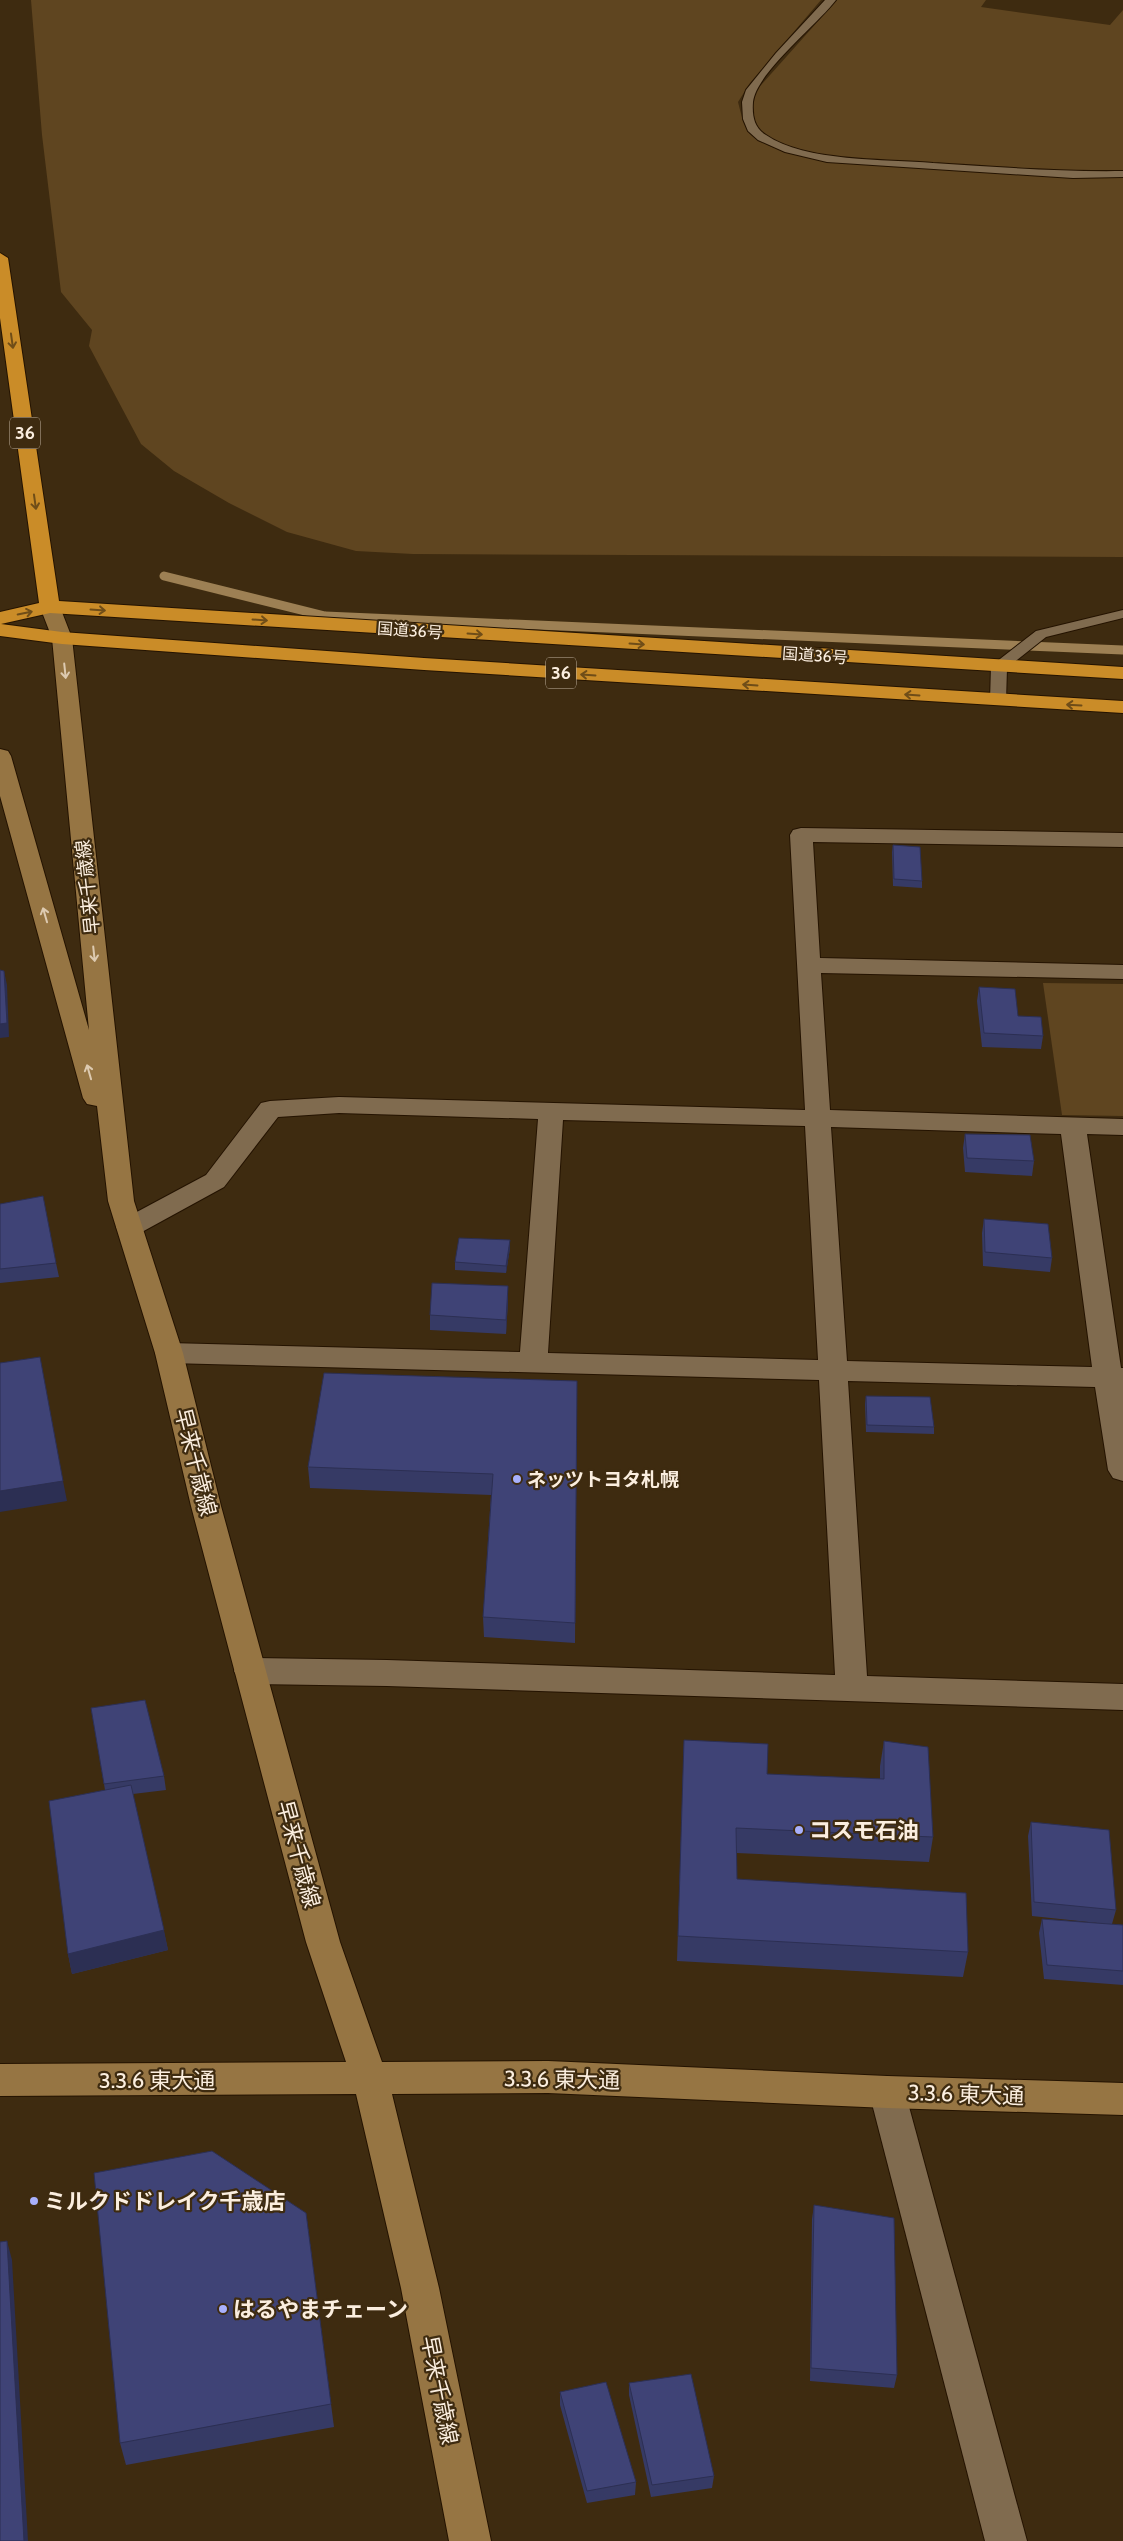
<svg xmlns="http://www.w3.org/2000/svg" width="1123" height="2541" viewBox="0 0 1123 2541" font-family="Cabin,'Noto Sans JP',sans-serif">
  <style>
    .green { fill: #5f4520 }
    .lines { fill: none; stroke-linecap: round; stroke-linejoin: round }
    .stream { stroke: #9d8054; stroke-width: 9 }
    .lane-casing { stroke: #241300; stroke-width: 2 }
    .street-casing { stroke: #241300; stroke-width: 2 }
    .secondary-casing { stroke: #241300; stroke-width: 2 }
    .highway-casing { stroke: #241300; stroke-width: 2 }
    .lane { fill: #806b4f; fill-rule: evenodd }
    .street { fill: #806b4f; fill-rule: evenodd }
    .secondary { fill: #967543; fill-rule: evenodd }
    .highway { fill: #ca8c28; fill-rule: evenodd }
    .wall { fill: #363a65 }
    .shaded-wall { fill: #2c2f53 }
    .building { fill: #3f4376; stroke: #2c2f53 }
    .oneway { stroke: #6f4d18 }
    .oneway2 { stroke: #ddcab0 }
    .poi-dot { fill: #a8b0fc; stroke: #3e2b10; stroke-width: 2 }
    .labels { text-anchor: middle; stroke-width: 4.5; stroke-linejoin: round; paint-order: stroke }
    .far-street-label { font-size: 16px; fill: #fbeedf; stroke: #3e2b10 }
    .shield { fill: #3e2b10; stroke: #c2b4a1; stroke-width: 1 }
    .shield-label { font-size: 18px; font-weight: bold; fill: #fbeedf }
    .street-label { font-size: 19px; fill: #fbeedf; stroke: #3e2b10 }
    .poi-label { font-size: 19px; font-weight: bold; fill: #fbeedf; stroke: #3e2b10; text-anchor: start }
    .near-street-label { font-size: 22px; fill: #fbeedf; stroke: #3e2b10 }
    .near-poi-label { font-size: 22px; font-weight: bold; fill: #fbeedf; stroke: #3e2b10; text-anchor: start }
  </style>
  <rect width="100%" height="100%" fill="#3e2b10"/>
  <g class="green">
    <path d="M 31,0 L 821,0 L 750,83 L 738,102 C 741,113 743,125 750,134 C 766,151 815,159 838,163 L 1075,178 L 1123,178 L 1123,557 L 413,554 L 356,551 L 287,532 L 229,503 L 174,471 L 141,444 L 89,346 L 92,330 L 61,292 L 42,135 Z"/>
    <polygon points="837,0 986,0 981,7 1110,25 1123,10 1123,171 1074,172 839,158 789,147 761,134 752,114 754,93"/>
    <polygon points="1043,983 1123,984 1123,1116 1062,1115"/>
  </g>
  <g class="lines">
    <polyline class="stream" points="164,576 325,616 1123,650"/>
    <g class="lane-casing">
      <g id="lane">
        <path d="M 825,0 L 836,0 C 817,25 756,73 753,102 C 752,116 754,128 766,135 C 805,162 886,159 933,163 C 997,167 1060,172 1123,171 L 1123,177 L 1073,178 L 827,162 L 785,152 L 758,140 L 748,131 L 743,119 L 742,102 L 746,90 L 776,53 Z"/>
        <polygon points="1123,610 1123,618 1046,637 1007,668 1006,701 1003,704 993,704 990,701 991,666 1036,631"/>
      </g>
    </g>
    <g class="street-casing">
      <g id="street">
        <path d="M 801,828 L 1123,833 L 1123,847 L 813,842 L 820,958 L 1123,965 L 1123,979 L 821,973 L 830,1110 L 1123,1119 L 1123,1135 L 1087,1134 L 1121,1368 L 1123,1368 L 1123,1481 L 1113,1478 L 1108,1470 L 1095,1387 L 848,1381 L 867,1676 L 1123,1684 L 1123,1710 L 387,1686 L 250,1684 L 239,1680 L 234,1671 L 239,1662 L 250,1658 L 387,1660 L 835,1675 L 819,1380 L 169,1363 L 159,1360 L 155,1353 L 159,1346 L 169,1343 L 520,1352 L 538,1119 L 339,1113 L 278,1117 L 224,1187 L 140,1233 L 130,1236 L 120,1233 L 116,1227 L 120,1221 L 206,1175 L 261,1103 L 270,1101 L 339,1097 L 805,1110 L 790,835 L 793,830 ZM 563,1120 L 805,1126 L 818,1360 L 548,1353 ZM 831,1127 L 1061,1134 L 1092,1367 L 847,1361 Z"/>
        <polygon points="887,2076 900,2080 905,2092 1027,2541 985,2541 869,2092 874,2080"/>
      </g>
    </g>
    <g class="secondary-casing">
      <polygon id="secondary" points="50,601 57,603 60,607 72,638 134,1201 183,1353 221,1506 340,1942 382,2062 548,2061 887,2076 1123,2083 1123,2115 887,2108 548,2093 392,2094 439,2288 491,2541 449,2541 401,2288 356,2094 0,2096 0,2064 346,2062 306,1942 191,1506 155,1353 108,1201 97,1106 87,1104 83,1098 0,796 0,749 8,751 11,756 89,1030 52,638 40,607 43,603"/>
    </g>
    <g class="highway-casing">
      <polygon id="highway" points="0,253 8,258 59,601 1123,667 1123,679 50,613 1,624 62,632 424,658 1123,701 1123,713 424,670 62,644 0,636 0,612 39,603 0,318"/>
    </g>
    <use href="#lane" class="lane"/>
    <use href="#street" class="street"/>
    <use href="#secondary" class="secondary"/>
    <use href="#highway" class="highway"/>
  </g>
  <g class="wall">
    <polygon points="893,845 922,881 922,888 893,886 892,852"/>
    <polygon points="979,987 1018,1016 1043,1036 1041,1049 982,1047 977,1001"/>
    <polygon points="965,1134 1034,1161 1032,1176 965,1172 963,1148"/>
    <polygon points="0,1204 56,1263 59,1277 0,1283"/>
    <polygon points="984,1219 1052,1258 1050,1272 983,1266 982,1233"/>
    <polygon points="510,1248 506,1273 455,1270 455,1262"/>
    <polygon points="508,1286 508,1300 506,1334 430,1330 430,1315"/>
    <polygon points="577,1381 575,1643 484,1637 483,1617 491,1495 310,1488 308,1467"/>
    <polygon points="866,1396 934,1427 934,1434 866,1432 865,1404"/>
    <polygon points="91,1708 164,1776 166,1790 133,1794 168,1950 72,1974 68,1954 105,1790"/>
    <polygon points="684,1740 767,1774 880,1779 880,1766 884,1741 933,1837 929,1862 737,1853 737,1879 968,1952 963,1977 677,1961"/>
    <polygon points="1031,1822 1116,1910 1112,1924 1123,1925 1123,1985 1044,1979 1039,1933 1042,1919 1107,1924 1032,1916 1028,1836"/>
    <polygon points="814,2205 897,2375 894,2388 810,2381 812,2219"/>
    <polygon points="306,2213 334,2427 126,2465 120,2443"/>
    <polygon points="629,2383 714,2476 712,2488 651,2497 629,2395"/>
    <polygon points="560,2392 636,2482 635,2495 587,2503 560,2405"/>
  </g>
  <g class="shaded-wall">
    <polygon points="4,971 7,985 9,1037 0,1038 0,1024"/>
    <polygon points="510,1240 510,1248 506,1273 506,1266"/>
    <polygon points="508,1286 508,1300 506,1334 506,1320"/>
    <polygon points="63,1481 67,1501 0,1512 0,1491"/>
    <polygon points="164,1930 168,1950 72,1974 68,1954"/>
    <polygon points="7,2241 12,2260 28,2541 24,2541"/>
  </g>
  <g class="building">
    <polygon points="893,845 920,847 922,881 894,879"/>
    <polygon points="0,970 4,971 7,1023 0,1024"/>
    <polygon points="979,987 1015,989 1018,1016 1041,1017 1043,1036 984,1033"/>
    <polygon points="965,1134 1030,1135 1034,1161 967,1158"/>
    <polygon points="43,1196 56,1263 0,1269 0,1204"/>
    <polygon points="984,1219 1048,1224 1052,1258 985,1252"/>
    <polygon points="459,1238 510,1240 506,1266 455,1262"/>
    <polygon points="432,1283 508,1286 506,1320 430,1315"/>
    <polygon points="40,1357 63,1481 0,1491 0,1363"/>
    <polygon points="324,1373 577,1381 575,1623 483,1617 493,1474 308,1467"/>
    <polygon points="866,1396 930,1397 934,1427 867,1425"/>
    <polygon points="145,1700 164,1776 104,1784 91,1708"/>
    <polygon points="684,1740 768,1744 767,1774 884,1779 884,1741 928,1747 933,1837 736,1828 737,1879 966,1893 968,1952 678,1936"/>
    <polygon points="131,1785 164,1930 68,1954 49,1801"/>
    <polygon points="1031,1822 1109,1830 1116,1910 1034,1902"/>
    <polygon points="1042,1919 1123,1925 1123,1971 1047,1965"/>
    <polygon points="212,2151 306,2213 331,2404 120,2443 94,2173"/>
    <polygon points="814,2205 894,2218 897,2375 811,2368"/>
    <polygon points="7,2241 24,2541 0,2541 0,2242"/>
    <polygon points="691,2374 714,2476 652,2485 629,2383"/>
    <polygon points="606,2382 636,2482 587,2491 560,2392"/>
  </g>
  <defs><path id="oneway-shaft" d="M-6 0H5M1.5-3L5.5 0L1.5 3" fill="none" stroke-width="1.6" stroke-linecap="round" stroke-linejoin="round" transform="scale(1.25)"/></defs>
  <g class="oneway">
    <use href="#oneway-shaft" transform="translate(12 341) rotate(82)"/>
    <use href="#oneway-shaft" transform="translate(35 502) rotate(82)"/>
    <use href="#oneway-shaft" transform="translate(98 610) rotate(4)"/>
    <use href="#oneway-shaft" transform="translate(25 613) rotate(-12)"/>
    <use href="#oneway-shaft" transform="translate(260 620) rotate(4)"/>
    <use href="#oneway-shaft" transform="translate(475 634) rotate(4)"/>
    <use href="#oneway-shaft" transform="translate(637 644) rotate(4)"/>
    <use href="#oneway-shaft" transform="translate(588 675) rotate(-176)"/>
    <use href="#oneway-shaft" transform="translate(750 685) rotate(-176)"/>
    <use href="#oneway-shaft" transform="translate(912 695) rotate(-176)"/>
    <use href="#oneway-shaft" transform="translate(1074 705) rotate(-177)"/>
  </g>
  <g class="oneway2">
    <use href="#oneway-shaft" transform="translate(65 671) rotate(84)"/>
    <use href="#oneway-shaft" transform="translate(45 915) rotate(-106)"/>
    <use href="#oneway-shaft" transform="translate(94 954) rotate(84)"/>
    <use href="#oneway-shaft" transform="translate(89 1072) rotate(-106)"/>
  </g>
  <g class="poi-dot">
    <circle cx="517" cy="1479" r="5"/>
    <circle cx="799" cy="1830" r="5"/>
    <circle cx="34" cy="2201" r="5"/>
    <circle cx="223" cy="2309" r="5"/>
  </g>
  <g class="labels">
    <g class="far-street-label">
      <text transform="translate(410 630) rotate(4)" y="6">国道36号</text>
      <text transform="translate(815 655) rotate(4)" y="6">国道36号</text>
    </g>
    <g class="shield">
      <rect x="10" y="417.5" width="30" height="31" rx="4"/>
      <rect x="546" y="657.5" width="30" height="31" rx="4"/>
    </g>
    <g class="shield-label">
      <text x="25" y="439">36</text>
      <text x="561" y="679">36</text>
    </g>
    <g class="street-label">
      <text transform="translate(87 887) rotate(-96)" y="7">早来千歳線</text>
    </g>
    <g class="poi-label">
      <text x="527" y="1486">ネッツトヨタ札幌</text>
    </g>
    <g class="near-street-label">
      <text transform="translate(196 1462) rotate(76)" y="8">早来千歳線</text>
      <text transform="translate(299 1854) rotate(75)" y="8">早来千歳線</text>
      <text transform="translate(562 2079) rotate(1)" y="8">3.3.6 東大通</text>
      <text x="157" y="2088">3.3.6 東大通</text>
      <text transform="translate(966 2094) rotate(2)" y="8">3.3.6 東大通</text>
      <text transform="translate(440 2390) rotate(79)" y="8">早来千歳線</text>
    </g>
    <g class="near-poi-label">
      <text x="809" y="1838">コスモ石油</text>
      <text x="44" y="2209">ミルクドドレイク千歳店</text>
      <text x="233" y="2317">はるやまチェーン</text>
    </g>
  </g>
</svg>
